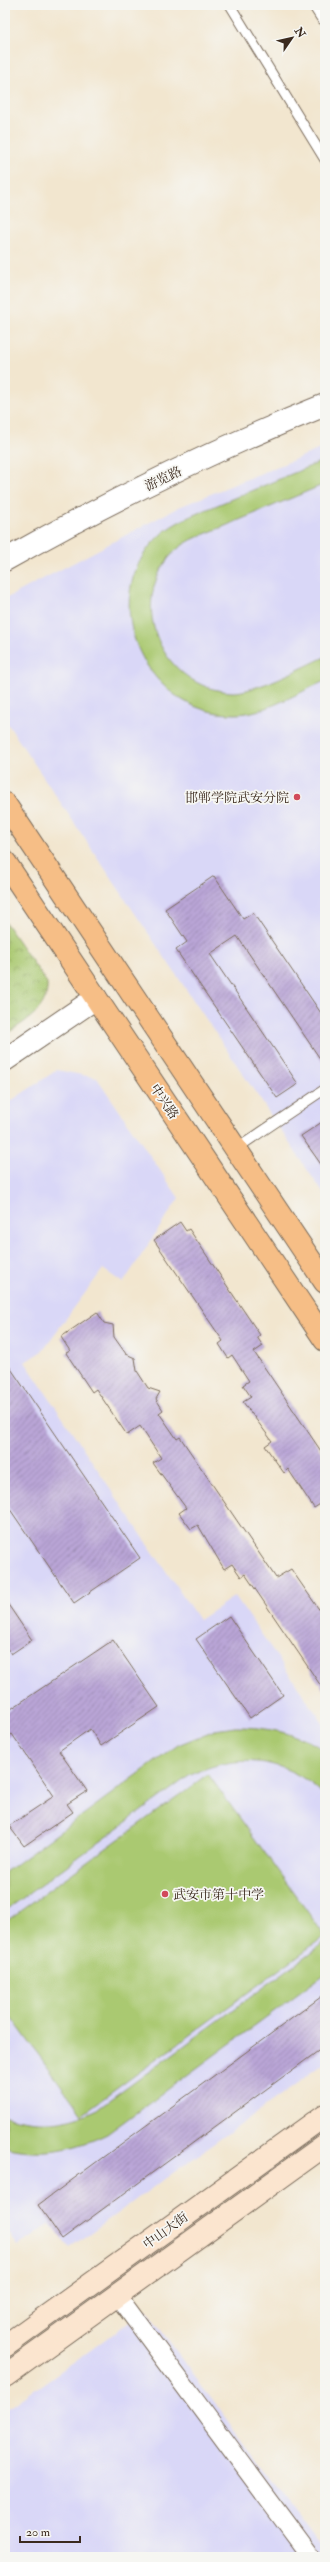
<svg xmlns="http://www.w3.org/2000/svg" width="330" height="2562" viewBox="0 0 330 2562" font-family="'IM FELL Double Pica','Noto Serif SC',serif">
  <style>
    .built { fill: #d9d7f7 }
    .green { fill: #aac971; stroke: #727a48 }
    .park { fill: url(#park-crowns); stroke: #727a48 }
    .building { fill: url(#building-hatch) }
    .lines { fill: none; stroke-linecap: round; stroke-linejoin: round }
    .service-casing { stroke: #7b6c5c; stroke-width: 11 }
    .minor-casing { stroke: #7b6c5c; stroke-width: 20 }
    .tertiary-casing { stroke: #7b6c5c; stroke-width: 24 }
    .secondary-casing { stroke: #7b6c5c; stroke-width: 24 }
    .primary-casing { stroke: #7b6c5c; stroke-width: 24 }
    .service { stroke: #fff; stroke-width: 9 }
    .minor { stroke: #fff; stroke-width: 18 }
    .tertiary { stroke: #fff; stroke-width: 22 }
    .secondary { stroke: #fbe5cf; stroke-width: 22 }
    .primary { stroke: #f6be86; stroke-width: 22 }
    .poi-dot { fill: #d1495b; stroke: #f6f6f2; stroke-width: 1.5 }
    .labels { text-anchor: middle; stroke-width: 3.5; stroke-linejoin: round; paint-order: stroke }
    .street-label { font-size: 13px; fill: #3b2a1e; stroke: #f6f6f2 }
    .poi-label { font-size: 13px; fill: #3b2a1e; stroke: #f6f6f2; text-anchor: end }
  </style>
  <defs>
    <pattern id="park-crowns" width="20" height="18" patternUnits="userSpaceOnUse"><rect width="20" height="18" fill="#aac971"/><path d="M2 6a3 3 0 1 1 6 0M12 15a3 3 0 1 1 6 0" fill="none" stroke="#8ca35c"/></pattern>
    <pattern id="building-hatch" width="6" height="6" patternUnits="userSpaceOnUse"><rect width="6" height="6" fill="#baa6d7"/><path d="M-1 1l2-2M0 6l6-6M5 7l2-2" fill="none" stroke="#9887ae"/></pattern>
  </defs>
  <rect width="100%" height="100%" fill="#f6f6f2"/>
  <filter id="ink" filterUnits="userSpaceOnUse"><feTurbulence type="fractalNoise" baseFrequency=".025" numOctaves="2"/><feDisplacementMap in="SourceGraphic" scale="8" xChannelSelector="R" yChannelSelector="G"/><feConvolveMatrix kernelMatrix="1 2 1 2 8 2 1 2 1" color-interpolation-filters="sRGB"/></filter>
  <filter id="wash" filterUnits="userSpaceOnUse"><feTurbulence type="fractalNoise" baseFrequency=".012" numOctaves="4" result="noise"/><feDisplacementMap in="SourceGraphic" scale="16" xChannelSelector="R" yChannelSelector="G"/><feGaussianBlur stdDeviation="0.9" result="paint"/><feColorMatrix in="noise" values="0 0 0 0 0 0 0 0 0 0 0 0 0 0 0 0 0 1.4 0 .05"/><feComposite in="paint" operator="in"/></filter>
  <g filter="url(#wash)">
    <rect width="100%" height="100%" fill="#f2e6cf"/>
    <g class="built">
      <polygon points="325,447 325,1196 5,720 5,599 179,507"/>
      <polygon points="57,1070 97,1078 179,1198 123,1283 103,1269 42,1351 25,1362 199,1620 235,1596 325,1726 325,2063 69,2248 50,2224 18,2246 5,2228 5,1105"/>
      <polygon points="146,2310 325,2553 325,2557 5,2557 5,2411"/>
    </g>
    <g class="green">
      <path d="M 325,460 L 325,484 C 292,498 258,512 225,526 C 208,533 187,539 174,552 C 124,604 163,689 232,692 C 254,693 303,667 325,657 L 325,681 C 297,693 265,714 235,714 C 146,716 93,600 158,537 C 175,520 200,513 222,503 C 256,489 291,474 325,460 Z"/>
      <path d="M 235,1727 C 268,1727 297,1733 325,1750 L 325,1796 C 287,1757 236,1752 189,1776 L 5,1911 L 5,1872 L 178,1745 L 215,1730 Z"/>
      <polygon points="208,1774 325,1936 82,2114 5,2009 5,1922"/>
      <path d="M 325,1940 L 325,1974 L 107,2134 C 74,2150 41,2156 5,2147 L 5,2116 C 39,2126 66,2124 98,2109 L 316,1949 Z"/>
    </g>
    <path class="park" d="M 5,922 L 47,983 C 49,1010 25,1021 5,1035 Z"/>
    <g id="blocks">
      <g class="building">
        <polygon points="214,876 243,919 253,913 325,1019 325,1066 237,936 210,954 298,1084 277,1098 176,950 187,942 165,909"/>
        <polygon points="325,1120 325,1170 301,1136"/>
        <polygon points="180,1222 186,1231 189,1229 260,1335 257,1337 263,1346 254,1352 325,1457 325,1501 314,1508 288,1469 284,1473 265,1446 272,1441 243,1402 251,1397 243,1385 249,1381 232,1355 228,1358 219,1344 223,1341 154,1240"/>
        <polygon points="97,1312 104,1323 113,1325 114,1337 126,1354 135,1358 137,1371 148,1388 160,1392 156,1399 163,1410 159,1413 177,1439 180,1437 276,1578 291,1569 325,1618 325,1692 245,1574 241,1577 232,1564 224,1569 198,1525 191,1529 179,1513 186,1508 153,1463 161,1458 140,1426 127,1435 96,1389 92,1392 66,1353 70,1351 61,1337"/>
        <polygon points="5,1360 140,1558 74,1603 5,1502"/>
        <polygon points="5,1600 32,1640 11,1654 5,1645"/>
        <polygon points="229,1616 283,1695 250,1718 196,1639"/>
        <polygon points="113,1640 159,1707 101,1746 90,1729 59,1751 87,1791 67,1804 73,1812 24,1846 9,1826 54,1796 12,1734 5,1739 5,1713"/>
        <polygon points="325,1994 325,2046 62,2239 38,2205"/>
      </g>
    </g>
  </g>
  <g filter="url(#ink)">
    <use href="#blocks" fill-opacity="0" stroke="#7b6c5c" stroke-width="1"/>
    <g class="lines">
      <g class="service-casing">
        <g id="service">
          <polyline points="230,5 325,160"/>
          <polyline points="236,1149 325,1089"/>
        </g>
      </g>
      <g class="minor-casing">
        <g id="minor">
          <polyline points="318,5 325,16"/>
          <polyline points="117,2295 311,2557"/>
        </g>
      </g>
      <g class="tertiary-casing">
        <g id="tertiary">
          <path d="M 5,560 C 108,502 215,449 325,405"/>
          <polyline points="5,1060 96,998"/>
        </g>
      </g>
      <g class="secondary-casing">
        <g id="secondary">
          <polyline points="5,2346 325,2115"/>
          <polyline points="5,2376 325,2145"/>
        </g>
      </g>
      <g class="primary-casing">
        <g id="primary">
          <polyline points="5,804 325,1282"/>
          <polyline points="5,862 325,1340"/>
        </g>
      </g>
      <use href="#service" class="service"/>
      <use href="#minor" class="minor"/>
      <use href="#tertiary" class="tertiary"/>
      <use href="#secondary" class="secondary"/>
      <use href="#primary" class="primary"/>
    </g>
  </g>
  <g class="poi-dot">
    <circle cx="297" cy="797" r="4"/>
    <circle cx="165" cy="1894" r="4"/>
  </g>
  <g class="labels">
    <g class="street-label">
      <text transform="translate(163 478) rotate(-25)" y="5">游览路</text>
      <text transform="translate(165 1101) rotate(56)" y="5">中兴路</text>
      <text transform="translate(165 2230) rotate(-36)" y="5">中山大街</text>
    </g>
    <g class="poi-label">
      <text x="289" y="802">邯郸学院武安分院</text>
      <text x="173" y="1899" text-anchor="start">武安市第十中学</text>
    </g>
  </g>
  <rect width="330" height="2562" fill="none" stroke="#f6f6f2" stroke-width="20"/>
  <g transform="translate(292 38) rotate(56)" stroke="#f6f6f2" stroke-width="3" paint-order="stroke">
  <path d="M0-3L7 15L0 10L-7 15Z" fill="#3b2a1e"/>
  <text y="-6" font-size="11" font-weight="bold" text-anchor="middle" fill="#3b2a1e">N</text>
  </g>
  <path d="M20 2536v6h60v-6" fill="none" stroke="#3b2a1e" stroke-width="2"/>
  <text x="26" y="2536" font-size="12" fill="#3b2a1e" stroke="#f6f6f2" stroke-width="3" paint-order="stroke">20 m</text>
</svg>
